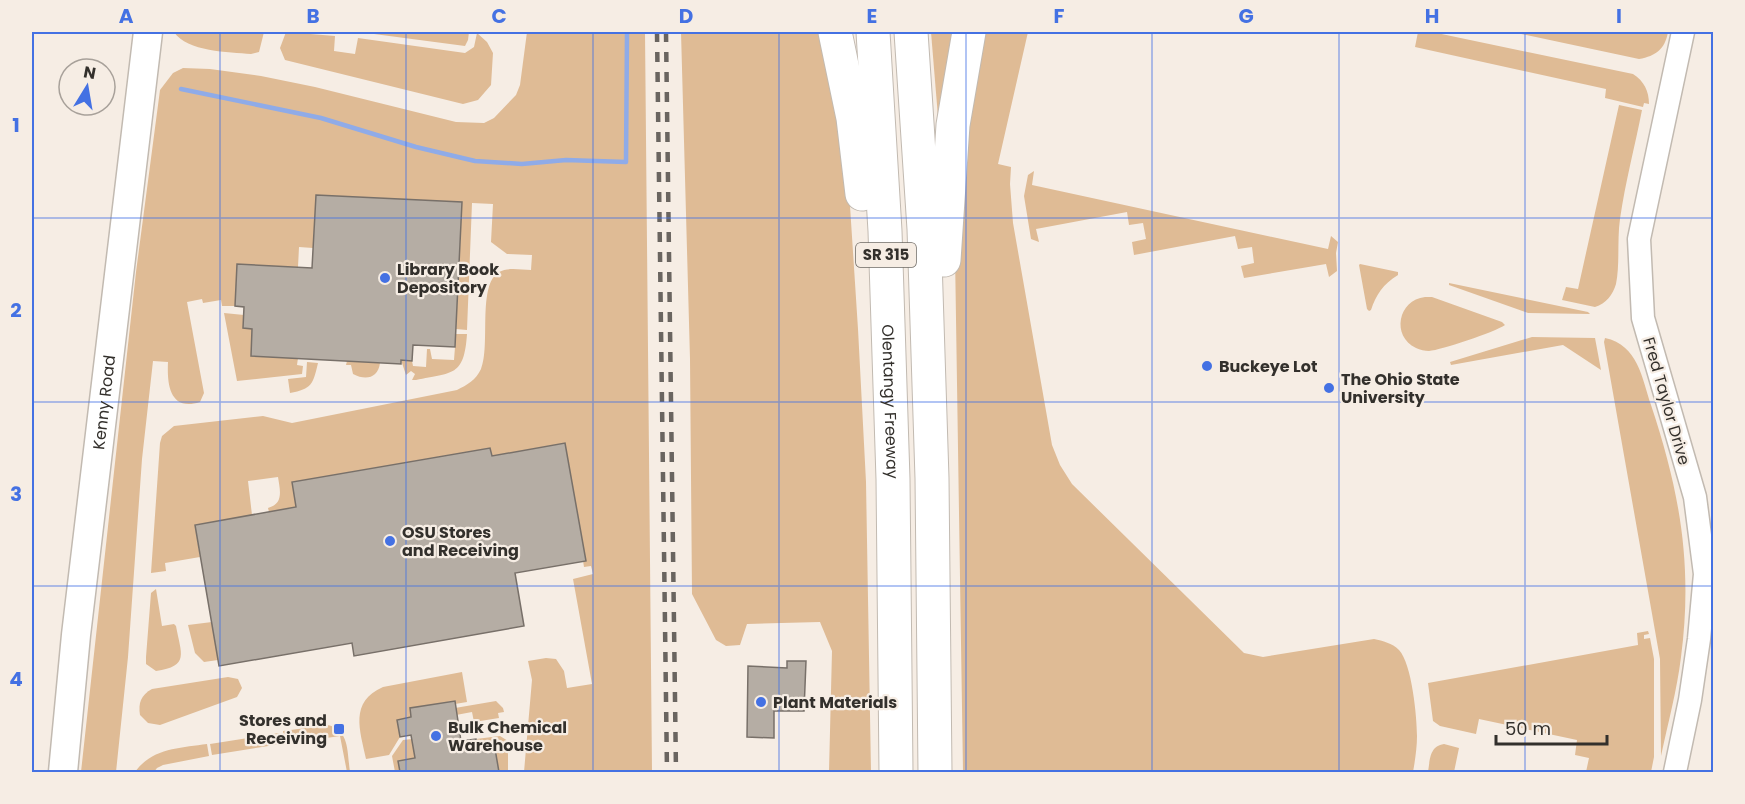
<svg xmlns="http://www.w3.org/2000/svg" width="1745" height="804" viewBox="0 0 1745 804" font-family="Poppins,sans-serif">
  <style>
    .green { fill: #dfbb95 }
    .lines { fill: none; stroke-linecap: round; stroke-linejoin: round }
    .stream { stroke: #8fabe8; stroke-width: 4.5 }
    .building { fill: #b5ada4; stroke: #787069; stroke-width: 1.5 }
    .minor-casing { stroke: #c2bab1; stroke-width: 25 }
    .major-casing { stroke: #c2bab1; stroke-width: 31 }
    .highway-casing { stroke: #c2bab1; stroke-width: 35 }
    .minor { stroke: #fff; stroke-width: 22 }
    .major { stroke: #fff; stroke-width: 28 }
    .highway { stroke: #fff; stroke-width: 33 }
    .rail { stroke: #6a6560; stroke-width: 4.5; stroke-dasharray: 10 10; stroke-linecap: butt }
    .grid { fill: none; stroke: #4471e3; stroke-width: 1.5; stroke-opacity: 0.55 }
    .poi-dot { fill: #4471e3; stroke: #f6ede4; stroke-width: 2 }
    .labels { text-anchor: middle; stroke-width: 4.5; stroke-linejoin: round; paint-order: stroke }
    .shield { fill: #f6ede4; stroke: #6e6963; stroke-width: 1.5 }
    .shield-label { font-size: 15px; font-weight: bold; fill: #33302c }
    .poi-label { font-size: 16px; font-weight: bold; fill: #33302c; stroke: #f6ede4; text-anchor: start }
    .street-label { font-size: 16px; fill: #33302c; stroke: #f6ede4 }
    .neatline { fill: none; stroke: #4471e3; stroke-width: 2 }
    .grid-label { font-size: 20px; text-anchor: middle; font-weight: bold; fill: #4471e3 }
  </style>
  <rect width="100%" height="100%" fill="#f6ede4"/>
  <g class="green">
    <path d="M 174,32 L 264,32 L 259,52 L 251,54 C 229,52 187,52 174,32 Z"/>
    <polygon points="286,32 335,36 334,51 355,54 358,38 465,53 474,47 477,33 487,42 493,53 491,85 478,100 463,104 285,60 280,48"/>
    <polygon points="359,32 469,32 468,40 465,46"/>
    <path d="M 527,32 L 645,32 L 652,772 L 524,772 L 532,680 L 528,661 L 546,658 L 556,659 L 564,671 L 567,688 L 592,684 L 573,579 L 593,574 L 591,566 L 584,567 L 565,443 L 492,456 L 490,448 L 292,482 L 296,507 L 269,512 L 268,508 C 284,504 280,490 278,477 L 248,481 L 252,515 L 195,525 L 200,557 L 165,563 L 166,571 L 151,573 L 160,443 L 162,436 L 174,426 L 263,416 L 292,423 L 457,390 C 467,385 476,380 481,369 C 491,346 477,285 499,272 C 508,267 521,270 531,270 L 532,255 L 507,254 L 491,242 L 493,204 L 472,203 L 467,330 L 456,329 L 462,202 L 316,195 L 313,248 L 299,247 L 298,267 L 237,265 L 235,306 L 222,306 L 221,300 L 203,303 L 202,299 L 187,302 L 204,393 L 200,402 C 169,412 167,383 168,362 L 153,361 L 142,459 L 128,657 L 116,772 L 81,772 L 136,272 L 160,90 L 173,73 L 183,68 L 210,69 L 261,76 L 315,87 L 456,122 L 484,123 L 494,118 L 516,95 L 520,85 Z"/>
    <polygon points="681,32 827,32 848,175 858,329 866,482 871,772 829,772 832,651 820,622 747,624 740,645 726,646 716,640 692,594 690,359"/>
    <polygon points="931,32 959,32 938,117"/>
    <path d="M 983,32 L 1028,32 L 998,164 L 1011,167 L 1010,184 L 1013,223 L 1052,445 L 1060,465 L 1072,484 L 1244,653 L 1263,657 L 1374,639 C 1383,641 1392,643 1399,650 C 1412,664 1417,717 1417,736 C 1417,748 1415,761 1413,772 L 963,772 L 955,254 L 957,210 Z"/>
    <path d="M 1418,32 L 1432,32 L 1633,74 C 1644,81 1649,91 1649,104 L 1644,103 L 1643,107 L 1605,98 L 1606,89 L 1415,47 Z"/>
    <path d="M 1512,32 L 1668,32 C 1665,49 1656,56 1639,59 Z"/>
    <path d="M 1619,105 L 1642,110 C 1635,146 1625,183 1620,219 C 1617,239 1620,265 1616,284 C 1613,294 1606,304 1595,307 L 1562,300 L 1566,287 L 1578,289 Z"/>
    <polygon points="1034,171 1032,185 1328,249 1331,236 1338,242 1336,253 1337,271 1329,277 1326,264 1244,278 1241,266 1254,263 1252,247 1238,249 1235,236 1134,255 1132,242 1146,239 1143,223 1129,225 1127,212 1036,229 1039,242 1031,239 1024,196 1028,175"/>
    <path d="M 1360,264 L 1398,272 L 1398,275 C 1383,284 1376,295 1371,310 L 1369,311 L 1367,309 L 1359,265 Z"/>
    <polygon points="1449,283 1588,312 1590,314 1528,313 1449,285"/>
    <path d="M 1425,297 L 1432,297 L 1502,322 L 1505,325 C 1495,332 1441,350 1429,351 C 1425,351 1420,350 1416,348 C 1391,336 1398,300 1425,297 Z"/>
    <polygon points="224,313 244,315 243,328 252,329 251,356 298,358 297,365 303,366 302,374 237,381"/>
    <path d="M 456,334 L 467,334 C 464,377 453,372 416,380 L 412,380 L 415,374 L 411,371 L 406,375 L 401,360 L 412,361 L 413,366 L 426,367 L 427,349 L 430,349 L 432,359 L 454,360 Z"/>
    <polygon points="1532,337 1595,338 1601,370 1563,345 1451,365 1450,362"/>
    <path d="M 1605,338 C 1638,345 1642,378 1651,405 C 1680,492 1693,566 1681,657 C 1677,690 1668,723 1661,756 L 1660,659 L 1604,342 Z"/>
    <path d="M 347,361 L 380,363 C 378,378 366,381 353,374 L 351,365 L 346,365 Z"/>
    <path d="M 307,362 L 318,363 C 313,384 312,389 290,393 L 288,379 L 306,377 Z"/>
    <path d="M 156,589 L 162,626 L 174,624 L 176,626 C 181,654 190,666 156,671 L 146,664 L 146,657 L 151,593 Z"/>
    <polygon points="212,622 218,660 204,662 195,653 188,625"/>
    <polygon points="1648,631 1649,634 1644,635 1644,639 1650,638 1654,659 1654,757 1651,772 1586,772 1589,758 1575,755 1577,740 1479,719 1476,734 1440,726 1433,721 1428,683 1638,645 1637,633"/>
    <path d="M 462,672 L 467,702 L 455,704 L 454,701 L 410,708 L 411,717 L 397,720 L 400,737 L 389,755 L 366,759 C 360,730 349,702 383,687 Z"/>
    <path d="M 228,677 L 238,679 L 242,688 L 237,697 L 160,725 L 148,723 L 140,715 C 138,703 141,695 152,689 Z"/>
    <polygon points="496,701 503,708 504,712 498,713 499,718 474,722 472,712 456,715 455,708"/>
    <path d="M 328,725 C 350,730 347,753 350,772 L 347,772 L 340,736 L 285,744 L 283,731 Z"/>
    <polygon points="279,733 281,744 212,755 210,744"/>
    <polygon points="500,736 508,741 508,772 499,772 494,743 478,746 476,739"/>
    <polygon points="412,739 415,758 398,761 400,772 395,772 392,756 403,740"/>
    <path d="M 207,744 L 209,756 L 163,765 L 157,768 L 154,772 L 135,772 C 152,748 180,748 207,744 Z"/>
    <path d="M 1444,744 L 1459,748 L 1454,772 L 1428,772 C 1430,761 1429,746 1444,744 Z"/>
  </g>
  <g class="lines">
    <polyline class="stream" points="181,89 321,118 416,147 475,161 522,164 566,160 626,162 627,32"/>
  </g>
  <g class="building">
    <polygon points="316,195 462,202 455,347 413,345 412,361 401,360 401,364 251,356 252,329 243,328 244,307 235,306 237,264 312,268"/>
    <polygon points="565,443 586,561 515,573 524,626 354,656 352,643 219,666 195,525 296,507 292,482 490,448 492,456"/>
    <polygon points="787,661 806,661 804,711 774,711 774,738 747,737 748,666 787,668"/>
    <polygon points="455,701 461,741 476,739 478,746 494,743 499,772 400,772 398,761 415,758 411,735 400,737 397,720 411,717 410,708"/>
  </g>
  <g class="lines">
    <g class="minor-casing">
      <polyline id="minor" points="1675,772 1690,700 1699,639 1705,574 1695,497 1643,318 1639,239 1683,32"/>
    </g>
    <g class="major-casing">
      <g id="major">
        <path id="s1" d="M 63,772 L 76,635 L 148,32"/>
      </g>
    </g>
    <g class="highway-casing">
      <g id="highway">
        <polyline points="835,32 853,118 862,194"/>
        <path id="s2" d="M 873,32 L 885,231 L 893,479 L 896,772"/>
        <polyline points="911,32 924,229 932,478 935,772"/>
        <polyline points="944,260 953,125 969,32"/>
      </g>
    </g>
    <use href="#minor" class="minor"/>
    <use href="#major" class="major"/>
    <use href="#highway" class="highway"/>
    <g class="rail">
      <polyline points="657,32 667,772"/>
      <polyline points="666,32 676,772"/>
    </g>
  </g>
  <path class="grid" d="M 220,32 L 220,772M 406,32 L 406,772M 593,32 L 593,772M 779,32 L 779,772M 966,32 L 966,772M 1152,32 L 1152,772M 1339,32 L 1339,772M 1525,32 L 1525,772M 32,218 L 1714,218M 32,402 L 1714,402M 32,586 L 1714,586"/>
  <g class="poi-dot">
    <circle cx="385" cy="278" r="6"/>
    <circle cx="1207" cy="366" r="6"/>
    <circle cx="1329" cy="388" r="6"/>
    <circle cx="390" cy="541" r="6"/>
    <circle cx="761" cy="702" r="6"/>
    <rect x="333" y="723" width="12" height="12" rx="3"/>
    <circle cx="436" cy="736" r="6"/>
  </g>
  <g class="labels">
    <rect class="shield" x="856" y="243" width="60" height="24" rx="4.5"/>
    <g class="shield-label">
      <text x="886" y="260">SR 315</text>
    </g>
    <g class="poi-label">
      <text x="397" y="275">Library Book<tspan x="397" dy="18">Depository</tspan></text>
      <text x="1219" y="372">Buckeye Lot</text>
      <text x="1341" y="385">The Ohio State<tspan x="1341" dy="18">University</tspan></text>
      <text x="402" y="538">OSU Stores<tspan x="402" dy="18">and Receiving</tspan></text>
      <text x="773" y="708">Plant Materials</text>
      <text x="327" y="726" text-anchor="end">Stores and<tspan x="327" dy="18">Receiving</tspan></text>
      <text x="448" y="733">Bulk Chemical<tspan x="448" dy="18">Warehouse</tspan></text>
    </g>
    <g class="street-label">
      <text transform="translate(1667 401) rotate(74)" y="6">Fred Taylor Drive</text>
      <text dy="6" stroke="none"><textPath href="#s1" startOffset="372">Kenny Road</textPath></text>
      <text dy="6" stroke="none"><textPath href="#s2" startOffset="370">Olentangy Freeway</textPath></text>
    </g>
  </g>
  <rect width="1745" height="804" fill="none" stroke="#f6ede4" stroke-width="66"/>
  <g transform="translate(87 87) rotate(11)"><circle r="28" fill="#f6ede4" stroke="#a8a19a" stroke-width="1.5"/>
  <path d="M0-4.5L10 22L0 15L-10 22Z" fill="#4471e3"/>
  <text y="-9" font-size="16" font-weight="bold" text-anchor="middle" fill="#33302c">N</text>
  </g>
  <path d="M1496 735v9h111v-9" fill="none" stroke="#33302c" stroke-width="3"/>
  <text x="1505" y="735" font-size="18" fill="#33302c" stroke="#f6ede4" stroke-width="4.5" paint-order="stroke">50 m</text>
  <rect x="33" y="33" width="1679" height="738" class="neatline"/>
  <g class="grid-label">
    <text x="126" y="23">A</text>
    <text x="313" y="23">B</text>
    <text x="499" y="23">C</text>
    <text x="686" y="23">D</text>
    <text x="872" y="23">E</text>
    <text x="1059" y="23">F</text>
    <text x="1246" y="23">G</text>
    <text x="1432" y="23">H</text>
    <text x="1619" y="23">I</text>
    <text x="16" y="132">1</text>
    <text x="16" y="317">2</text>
    <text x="16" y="501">3</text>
    <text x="16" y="686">4</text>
  </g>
</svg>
